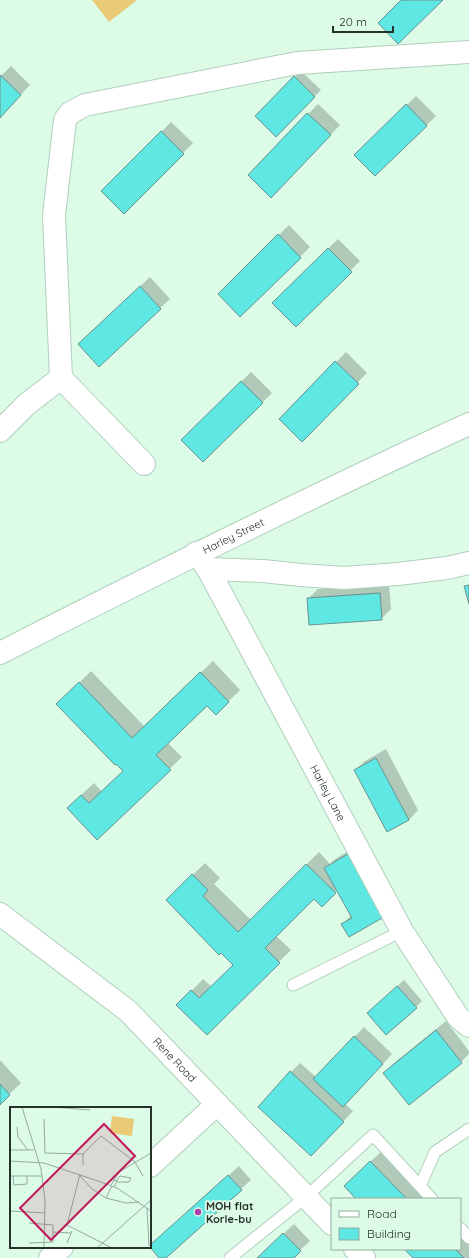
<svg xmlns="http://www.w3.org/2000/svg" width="469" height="1258" viewBox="0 0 469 1258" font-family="Quicksand,sans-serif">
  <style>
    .green { fill: #e8ca77 }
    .shadow { fill: #0003 }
    .building { fill: #5ee7e3; stroke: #6a918f }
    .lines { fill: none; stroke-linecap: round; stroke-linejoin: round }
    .lane-casing { stroke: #b0cfbc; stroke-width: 13 }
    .street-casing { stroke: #b0cfbc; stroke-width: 24 }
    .lane { stroke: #fff; stroke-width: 11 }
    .street { stroke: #fff; stroke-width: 22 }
    .poi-dot { fill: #aa43a6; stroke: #dcfce8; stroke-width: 1.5 }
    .labels { text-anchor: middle; stroke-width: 4; stroke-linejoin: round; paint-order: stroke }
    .street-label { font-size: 11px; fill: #25312a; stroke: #dcfce8 }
    .poi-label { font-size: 11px; font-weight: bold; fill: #25312a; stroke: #dcfce8; text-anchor: start }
    .inset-road { fill: none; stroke: #93ab9c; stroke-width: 1 }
    .view { fill: #c2185b; fill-opacity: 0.15; stroke: #c2185b; stroke-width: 2 }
    .inset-edge { fill: none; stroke: #25312a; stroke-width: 2 }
  </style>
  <rect width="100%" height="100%" fill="#dcfce8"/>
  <polygon class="green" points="92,0 137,0 109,22"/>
  <g class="shadow">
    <polygon points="11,66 30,85 0,117 0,77"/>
    <polygon points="301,71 321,90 276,135 257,116"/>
    <polygon points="416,96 436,116 375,175 356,155"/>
    <polygon points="318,104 340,125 281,187 249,175"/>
    <polygon points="171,122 193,143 124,212 103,191"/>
    <polygon points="289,225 310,247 241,316 219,294"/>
    <polygon points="338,239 360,261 296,325 274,303"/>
    <polygon points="150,277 170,299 99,366 89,335"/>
    <polygon points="346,352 367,373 302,440 281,419"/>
    <polygon points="251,372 272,393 203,461 183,440"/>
    <polygon points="389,584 391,609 381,619 308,599 318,589"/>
    <polygon points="213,661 240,690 216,714 207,705 168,743 182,757 97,838 80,796 94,783 102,792 124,771 70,692 91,671 144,726"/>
    <polygon points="386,749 418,810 409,820 355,770 365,761"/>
    <polygon points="358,845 393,907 343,924 351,915 337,890 322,906 314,898 276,936 291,950 207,1034 178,1005 203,979 212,987 234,965 167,900 205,863 220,878 214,884 251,920 319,852 330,864 335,859"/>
    <polygon points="404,980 422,1001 416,1007 375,1007"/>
    <polygon points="446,1021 469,1051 469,1054 461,1062 384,1073 394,1063"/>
    <polygon points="364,1027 392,1054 345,1104 353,1111 321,1145 291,1072 300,1063 316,1077"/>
    <polygon points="0,1060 21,1083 0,1103"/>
    <polygon points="383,1150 430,1198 440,1199 357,1199 357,1174"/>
    <polygon points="239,1166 251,1180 164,1258 161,1258 160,1237"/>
    <polygon points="294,1224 310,1241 292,1258 258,1258"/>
    <polygon points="460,1230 469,1239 469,1258 414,1258 406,1249 460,1249"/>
  </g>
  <g class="building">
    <polygon points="401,0 443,0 398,44 378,23"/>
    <polygon points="0,75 21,95 0,118"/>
    <polygon points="294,76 315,97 276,137 255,116"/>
    <polygon points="406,104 427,126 375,176 354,155"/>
    <polygon points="307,113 331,135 271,198 248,175"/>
    <polygon points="161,131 184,154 124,214 101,191"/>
    <polygon points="278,234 301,258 240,317 218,294"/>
    <polygon points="328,248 352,272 296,327 272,303"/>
    <polygon points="140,286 161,309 99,367 78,344"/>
    <polygon points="335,361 359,384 302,442 279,419"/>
    <polygon points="241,381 263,403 203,462 181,440"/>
    <polygon points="469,585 469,604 464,586"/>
    <polygon points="380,593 382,620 309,625 307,598"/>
    <polygon points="200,672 229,702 216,715 207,706 156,755 171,770 97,840 67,808 81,795 89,803 123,771 116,764 115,765 56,704 79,682 132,738"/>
    <polygon points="376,758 409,820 387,832 354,770"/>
    <polygon points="348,854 384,917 349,937 341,924 352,918 324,868"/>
    <polygon points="306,864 336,893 322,907 314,899 265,948 280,963 207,1035 176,1005 191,990 199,998 233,965 221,953 219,955 166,900 192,874 208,890 203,896 238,932"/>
    <polygon points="397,986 417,1008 386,1035 367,1013"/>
    <polygon points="436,1030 462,1063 409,1105 383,1073"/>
    <polygon points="354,1036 383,1064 343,1107 313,1079"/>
    <polygon points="290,1071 344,1122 311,1156 258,1107"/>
    <polygon points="0,1084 10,1095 0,1105"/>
    <polygon points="370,1161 407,1199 356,1199 344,1186"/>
    <polygon points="228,1175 242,1190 166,1258 159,1258 150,1247 150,1245"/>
    <polygon points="283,1233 301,1251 294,1258 257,1258"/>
    <polygon points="404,1249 455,1249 464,1258 413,1258"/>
  </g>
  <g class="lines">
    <g class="lane-casing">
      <g id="lane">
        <polyline points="293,985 402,931"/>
        <polyline points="420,1186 435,1152 469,1129"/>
        <polyline points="460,1228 469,1238"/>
        <polyline points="230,1258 306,1197 373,1135 432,1199"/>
      </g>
    </g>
    <g class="street-casing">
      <g id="street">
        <polyline points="0,431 27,404 61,378"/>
        <polyline points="144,464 61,378 54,215 65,120 70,113 85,105 297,63 469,52"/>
        <path id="s1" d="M 196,553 L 208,569 L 402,931 L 458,1017 L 469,1026"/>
        <polyline points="208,569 263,571 301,575 344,578 398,574 447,568 469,563"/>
        <path id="s2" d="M 0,653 C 155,574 311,496 469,424"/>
        <path id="s3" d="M 0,914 L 128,1011 L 332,1224"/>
        <polyline points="150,1166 217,1104"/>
        <polyline points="355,1249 364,1258"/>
        <polyline points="50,1258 62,1247"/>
      </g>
    </g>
    <use href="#lane" class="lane"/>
    <use href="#street" class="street"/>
  </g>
  <circle class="poi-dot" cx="198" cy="1212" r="4"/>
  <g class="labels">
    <g class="street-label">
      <text dy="4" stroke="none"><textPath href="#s2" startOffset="261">Harley Street</textPath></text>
      <text dy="4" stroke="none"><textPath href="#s1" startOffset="274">Harley Lane</textPath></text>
      <text dy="4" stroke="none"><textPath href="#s3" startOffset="228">Rene Road</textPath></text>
    </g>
    <g class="poi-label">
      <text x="206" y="1210">MOH flat<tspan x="206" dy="13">Korle-bu</tspan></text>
    </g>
  </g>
  <g transform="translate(10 1107)">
    <rect width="141" height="141" fill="#dcfce8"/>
    <path d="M 102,9 L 124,12 L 122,29 L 100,26 Z" fill="#e8ca77"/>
    <path class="inset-road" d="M 12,0 L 31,62 L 35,93 L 34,141M 42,0 L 80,3M 34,12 L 35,46 L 73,47M 7,20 L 8,30 L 18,43M 0,43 L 24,43M 0,54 L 34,56 L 88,74 L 107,81 L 141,104M 73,58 L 73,47 L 91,29 L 125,55 L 133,69M 70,67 L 57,118 L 102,141M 0,69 L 32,69M 3,69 L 4,78 L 17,77 L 17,69M 70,69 L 82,82 L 96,91 L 116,96 L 129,95M 103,73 L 107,74 L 108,75 L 119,75 L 121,71 L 110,69 L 109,70 L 104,80M 101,78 L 109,65 L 141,46M 96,91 L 102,79M 137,101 L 139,139M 0,104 L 35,106M 43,125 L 61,126M 19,136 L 43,135 L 43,118 L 19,116M 57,136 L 62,124M 87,141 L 141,93"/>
    <path class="view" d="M 94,17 L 125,49 L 41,133 L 10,101 Z"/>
    <rect width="141" height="141" class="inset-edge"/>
  </g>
  <rect x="331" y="1198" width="130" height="52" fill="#dcfce8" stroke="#93ab9c"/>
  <rect x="339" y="1211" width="20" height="6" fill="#ffffff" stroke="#93ab9c"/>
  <text x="367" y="1218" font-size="12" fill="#25312a">Road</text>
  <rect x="339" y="1228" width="20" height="12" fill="#5ee7e3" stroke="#93ab9c"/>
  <text x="367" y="1238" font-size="12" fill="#25312a">Building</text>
  <path d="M333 26v6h60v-6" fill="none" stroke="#25312a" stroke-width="2"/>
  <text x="339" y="26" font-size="12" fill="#25312a" stroke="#dcfce8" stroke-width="3" paint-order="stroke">20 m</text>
</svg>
